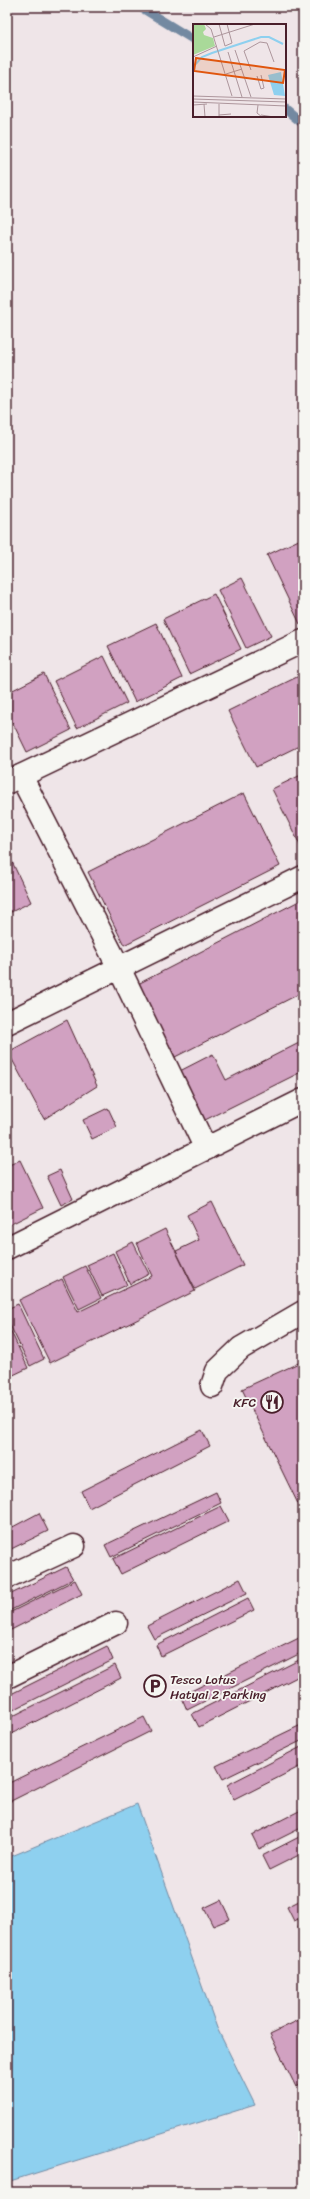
<svg xmlns="http://www.w3.org/2000/svg" width="310" height="2199" viewBox="0 0 310 2199" font-family="Sriracha,sans-serif">
  <style>
    .water { fill: #8ed0ef; stroke: #7389a1 }
    .lines { fill: none; stroke-linecap: round; stroke-linejoin: round }
    .stream { stroke: #7389a1; stroke-width: 9 }
    .building { fill: #d1a1c1; stroke: #4a1f2b }
    .minor-casing { stroke: #4a1f2b; stroke-width: 25 }
    .minor { stroke: #f6f6f2; stroke-width: 22 }
    .labels { text-anchor: middle; stroke-width: 3.5; stroke-linejoin: round; paint-order: stroke }
    .poi-label { font-size: 13px; fill: #4a1f2b; stroke: #f6f6f2; text-anchor: end }
    .inset-river { fill: none; stroke: #8ed0ef; stroke-width: 2 }
    .inset-road { fill: none; stroke: #ad969c; stroke-width: 1 }
    .view { fill: #e0560e; fill-opacity: 0.15; stroke: #e0560e; stroke-width: 2 }
    .inset-edge { fill: none; stroke: #4a1f2b; stroke-width: 2 }
  </style>
  <rect width="100%" height="100%" fill="#efe5e8"/>
  <filter id="ink" filterUnits="userSpaceOnUse"><feTurbulence type="fractalNoise" baseFrequency=".025" numOctaves="2"/><feDisplacementMap in="SourceGraphic" scale="8" xChannelSelector="R" yChannelSelector="G"/><feConvolveMatrix kernelMatrix="1 2 1 2 8 2 1 2 1" color-interpolation-filters="sRGB"/></filter>
  <g filter="url(#ink)">
    <polygon class="water" points="137,1804 217,2028 255,2105 7,2182 7,1858"/>
    <g class="lines">
      <g class="stream">
        <polyline points="140,7 194,40"/>
        <polyline points="285,109 303,124"/>
      </g>
    </g>
    <g class="building">
      <polygon points="303,538 303,622 300,624 267,555"/>
      <polygon points="242,578 271,636 246,648 218,590"/>
      <polygon points="214,594 241,649 189,674 163,619"/>
      <polygon points="156,623 182,678 135,702 108,646"/>
      <polygon points="104,656 127,703 77,728 54,681"/>
      <polygon points="44,674 71,730 27,752 7,711 7,693"/>
      <polygon points="303,674 303,744 256,767 228,711"/>
      <polygon points="303,774 303,851 272,789"/>
      <polygon points="244,793 280,866 124,945 88,872"/>
      <polygon points="7,851 31,902 7,914"/>
      <polygon points="303,899 303,992 175,1057 138,984"/>
      <polygon points="67,1020 97,1086 44,1119 8,1052"/>
      <polygon points="303,1041 303,1071 203,1121 178,1072 213,1054 226,1080"/>
      <polygon points="108,1108 117,1127 92,1139 83,1120"/>
      <polygon points="7,1131 12,1141 7,1144"/>
      <polygon points="20,1160 43,1208 7,1226 7,1166"/>
      <polygon points="60,1170 73,1199 61,1205 47,1176"/>
      <polygon points="212,1202 243,1265 195,1289 176,1251 199,1240 187,1215"/>
      <polygon points="165,1229 195,1291 50,1363 19,1300 62,1279 78,1312 152,1276 137,1243"/>
      <polygon points="133,1242 149,1274 130,1284 115,1251"/>
      <polygon points="113,1253 127,1285 102,1296 87,1265"/>
      <polygon points="85,1266 101,1298 79,1309 63,1277"/>
      <polygon points="18,1304 44,1359 30,1366 7,1319 7,1309"/>
      <polygon points="7,1323 28,1368 7,1378"/>
      <polygon points="303,1361 303,1514 242,1389"/>
      <polygon points="202,1430 210,1446 89,1508 81,1491"/>
      <polygon points="216,1492 221,1503 111,1557 105,1545"/>
      <polygon points="221,1506 229,1521 121,1574 113,1559"/>
      <polygon points="39,1513 48,1531 7,1551 7,1530"/>
      <polygon points="66,1567 73,1579 7,1612 7,1596"/>
      <polygon points="240,1579 247,1593 154,1639 147,1626"/>
      <polygon points="75,1580 82,1594 7,1632 7,1614"/>
      <polygon points="248,1598 254,1610 161,1656 156,1645"/>
      <polygon points="303,1636 303,1652 187,1710 181,1696"/>
      <polygon points="107,1646 113,1660 7,1713 7,1696"/>
      <polygon points="303,1658 303,1674 199,1727 192,1714"/>
      <polygon points="115,1665 121,1678 7,1736 7,1719"/>
      <polygon points="144,1717 151,1731 7,1803 7,1784"/>
      <polygon points="303,1724 303,1740 223,1779 216,1766"/>
      <polygon points="303,1746 303,1765 234,1800 227,1785"/>
      <polygon points="303,1809 303,1827 259,1849 252,1835"/>
      <polygon points="303,1835 303,1853 269,1870 262,1856"/>
      <polygon points="303,1899 303,1917 294,1921 287,1907"/>
      <polygon points="221,1900 230,1919 213,1926 204,1908"/>
      <polygon points="303,1923 303,1936 298,1926"/>
      <polygon points="303,2018 303,2084 296,2087 270,2034"/>
    </g>
    <g class="lines">
      <g class="minor-casing">
        <g id="minor">
          <polyline points="21,776 119,968 206,1149"/>
          <polyline points="8,782 303,641"/>
          <polyline points="7,1023 303,877"/>
          <polyline points="7,1248 303,1100"/>
          <polyline points="212,1386 217,1371 241,1348 303,1312"/>
          <polyline points="7,1577 74,1546"/>
          <polyline points="7,1677 116,1623"/>
        </g>
      </g>
      <use href="#minor" class="minor"/>
    </g>
  </g>
  <defs>
    <g id="restaurant-ring" transform="scale(1.15)"><circle r="9.5" fill="#f6f6f2" stroke="#4a1f2b" stroke-width="1.5"/><path d="M-5-6h1v4h1v-4h1v4h1v-4h1v5L-1.5 .5V6h-2V.5L-5-1ZM5-6V6H3V1.5H1.5Q1.5-4 5-6Z" fill="#4a1f2b"/></g>
    <g id="parking-ring" transform="scale(1.15)"><circle r="9.5" fill="#f6f6f2" stroke="#4a1f2b" stroke-width="1.5"/><path d="M-3.5-5.5H1a3.5 3.5 0 0 1 0 7H-1V5.5H-3.5ZM-1-3.4V-.6H.8a1.4 1.4 0 0 0 0-2.8Z" fill="#4a1f2b"/></g>
  </defs>
  <g fill-rule="evenodd">
    <use href="#restaurant-ring" x="272" y="1402"/>
    <use href="#parking-ring" x="155" y="1686"/>
  </g>
  <g class="labels">
    <g class="poi-label">
      <text x="256" y="1407">KFC</text>
      <text x="170" y="1684" text-anchor="start">Tesco Lotus<tspan x="170" dy="15">Hatyai 2 Parking</tspan></text>
    </g>
  </g>
  <g transform="translate(193 24)">
    <rect width="93" height="93" fill="#efe5e8"/>
    <path d="M 0,0 L 11,0 L 13,5 L 10,8 L 11,11 L 20,14 L 22,22 L 0,31 Z" fill="#a9d999"/>
    <path d="M 88,48 L 92,72 L 81,71 L 75,51 Z" fill="#8ed0ef"/>
    <path class="inset-river" d="M 0,43 L 9,33 L 19,29 L 68,13 L 76,13 L 90,20"/>
    <path class="inset-road" d="M 12,0 L 18,5 L 39,72M 26,0 L 32,22 L 39,19 L 34,0M 21,13 L 62,0M 42,26 L 58,73M 35,28 L 49,73M 0,33 L 24,22M 58,46 L 51,27 L 67,18 L 74,19 L 81,38M 33,50 L 49,45M 64,52 L 68,65 L 71,64 L 68,51M 0,72 L 93,75M 0,75 L 93,78M 0,78 L 93,82M 11,80 L 12,93M 0,81 L 14,80M 65,81 L 64,89 L 69,93M 26,91 L 38,90M 68,91 L 81,93M 26,93 L 26,80"/>
    <path class="view" d="M 3,34 L 92,46 L 90,59 L 1,47 Z"/>
    <rect width="93" height="93" class="inset-edge"/>
  </g>
  <rect width="310" height="2199" fill="none" stroke="#f6f6f2" stroke-width="24"/>
  <rect x="12" y="12" width="286" height="2175" fill="none" stroke="#4a1f2b" stroke-width="1.5" filter="url(#ink)"/>
</svg>
